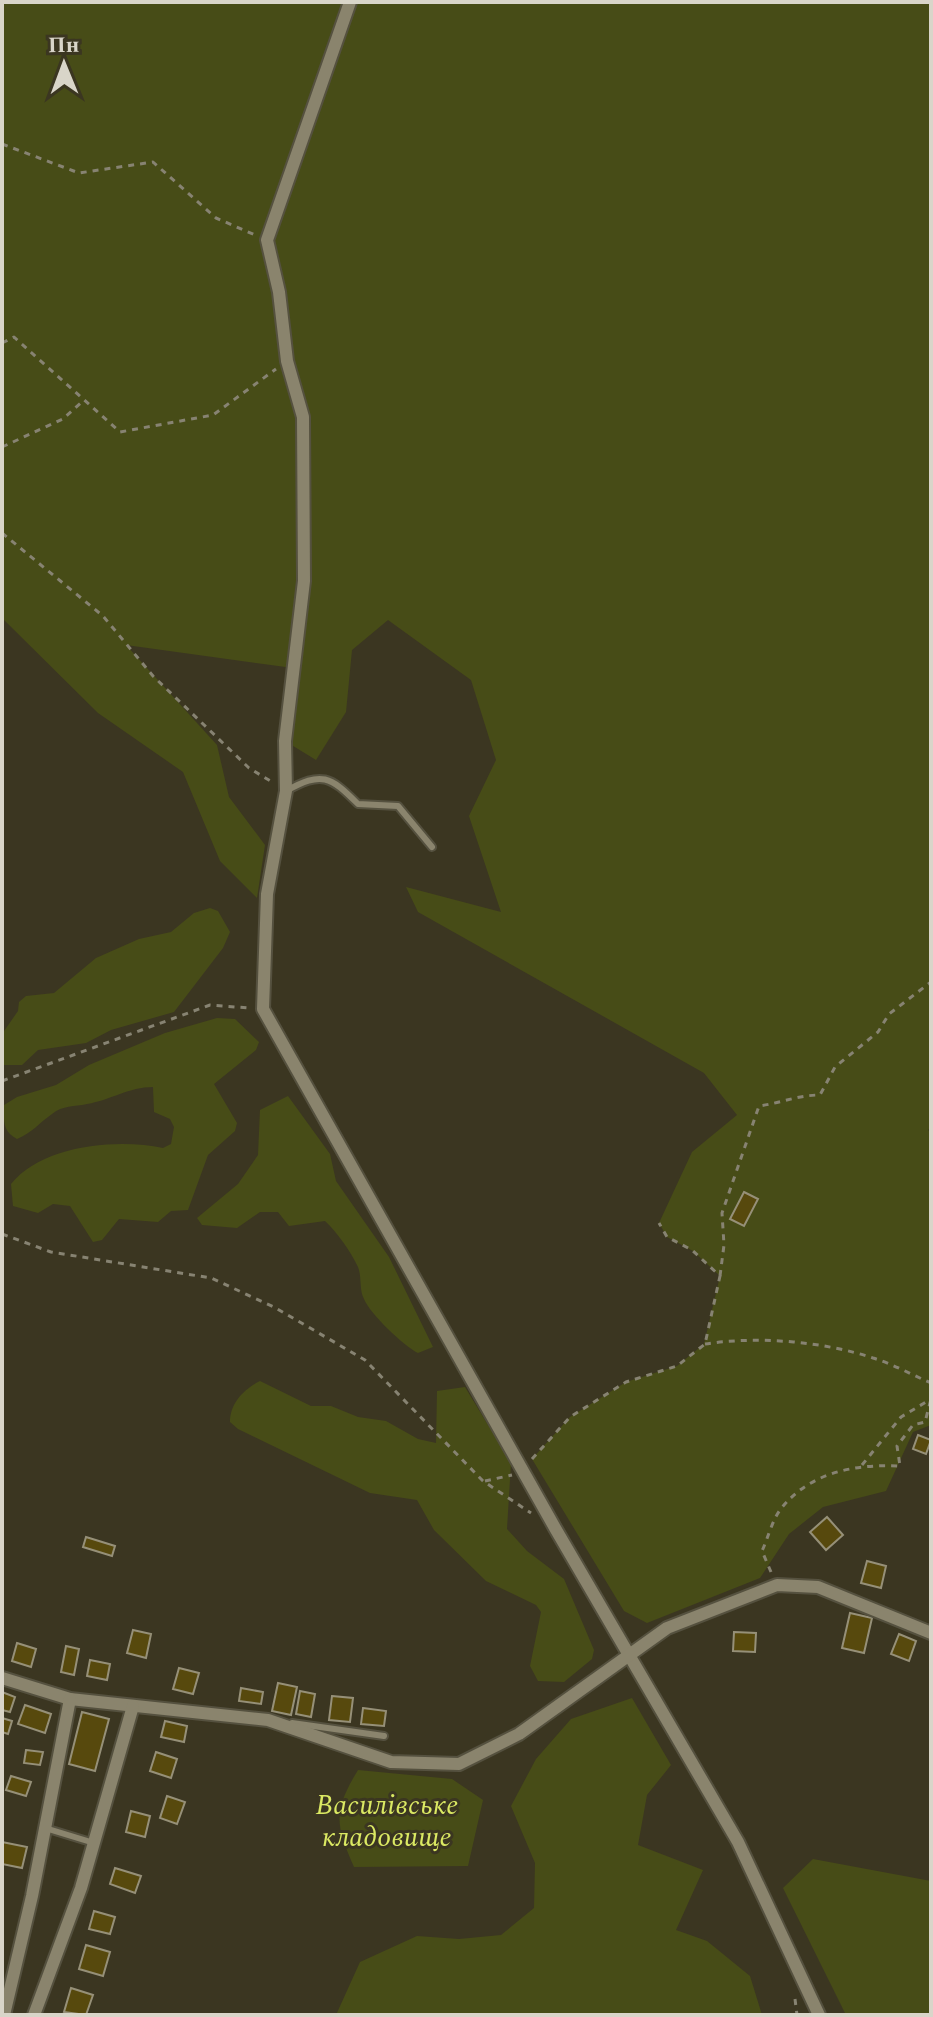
<svg xmlns="http://www.w3.org/2000/svg" width="933" height="2017" viewBox="0 0 933 2017" font-family="Spectral,serif">
  <style>
    .green { fill: #474c17 }
    .building { fill: #57490d; stroke: #969078; stroke-width: 2 }
    .lines { fill: none; stroke-linecap: round; stroke-linejoin: round }
    .service-casing { stroke: #55513f; stroke-width: 10 }
    .minor-casing { stroke: #55513f; stroke-width: 16 }
    .path { stroke: #878372; stroke-width: 3; stroke-dasharray: 6 6; stroke-linecap: butt }
    .service { stroke: #8a846d; stroke-width: 6 }
    .minor { stroke: #8a846d; stroke-width: 12 }
    .labels { text-anchor: middle; stroke-width: 6; stroke-linejoin: round; paint-order: stroke }
    .park-label { font-size: 28px; font-style: italic; fill: #dbe963; stroke: #3b3621 }
  </style>
  <rect width="100%" height="100%" fill="#3b3621"/>
  <g class="green">
    <polygon points="2,2 931,2 931,1127 928,1130 931,1133 931,1425 913,1432 886,1491 823,1507 789,1534 760,1578 647,1623 624,1611 532,1459 570,1417 626,1382 677,1366 704,1344 720,1276 693,1251 667,1237 659,1223 692,1152 737,1115 704,1073 418,912 406,887 501,912 469,816 496,760 471,680 388,620 352,650 346,712 316,760 285,741 293,668 126,645 217,745 229,797 265,845 257,898 220,861 183,772 98,713 2,618"/>
    <polygon points="210,908 218,911 230,932 223,948 174,1012 111,1030 86,1043 38,1050 22,1065 2,1065 2,1034 18,1011 19,1002 26,996 54,993 96,958 139,939 171,932 194,913"/>
    <path d="M 217,1018 L 235,1019 L 259,1042 L 256,1050 L 214,1084 L 237,1123 L 235,1131 L 208,1155 L 188,1210 L 171,1211 L 158,1222 L 119,1219 L 102,1240 L 93,1242 L 70,1206 L 53,1204 L 38,1213 L 13,1206 L 11,1184 C 42,1145 118,1138 163,1148 L 171,1144 L 174,1127 L 170,1119 L 154,1112 L 153,1087 C 129,1087 111,1100 87,1104 C 74,1107 63,1105 52,1114 C 39,1123 32,1133 17,1139 C 2,1131 4,1121 4,1105 L 17,1097 L 56,1085 L 89,1065 L 165,1033 Z"/>
    <path d="M 288,1096 L 330,1154 L 336,1181 L 389,1257 L 433,1347 L 418,1353 C 404,1346 370,1314 364,1299 C 359,1290 362,1277 358,1267 C 351,1252 337,1232 325,1221 L 289,1226 L 278,1212 L 260,1212 L 237,1228 L 202,1225 L 197,1218 L 238,1184 L 258,1155 L 260,1110 Z"/>
    <path d="M 260,1381 L 311,1406 L 331,1406 L 358,1417 L 386,1421 L 418,1439 L 436,1443 L 437,1391 L 465,1387 L 511,1463 L 507,1529 L 527,1551 L 564,1579 L 594,1650 L 592,1659 L 564,1682 L 538,1681 L 530,1666 L 541,1612 L 536,1605 L 486,1581 L 434,1530 L 417,1500 L 370,1493 L 238,1429 L 230,1422 C 230,1403 244,1389 260,1381 Z"/>
    <polygon points="632,1698 671,1765 647,1795 638,1845 703,1870 676,1930 707,1941 750,1976 762,2015 336,2015 360,1962 417,1936 459,1939 501,1935 534,1908 535,1863 511,1806 536,1759 571,1719"/>
    <path d="M 358,1770 L 452,1779 L 483,1800 L 468,1866 L 354,1867 C 335,1824 333,1811 358,1770 Z"/>
    <polygon points="813,1859 931,1881 931,2015 846,2015 783,1888"/>
  </g>
  <g class="building">
    <polygon points="744,1192 758,1199 744,1226 730,1219"/>
    <polygon points="918,1435 931,1440 926,1454 913,1449"/>
    <polygon points="827,1517 843,1535 826,1550 810,1532"/>
    <polygon points="86,1537 115,1546 112,1556 83,1547"/>
    <polygon points="867,1561 886,1566 881,1588 861,1583"/>
    <polygon points="850,1613 872,1618 864,1653 842,1648"/>
    <polygon points="133,1630 151,1634 146,1658 127,1653"/>
    <polygon points="734,1632 756,1633 755,1652 733,1651"/>
    <polygon points="899,1634 916,1641 909,1661 891,1654"/>
    <polygon points="17,1643 36,1649 31,1667 12,1661"/>
    <polygon points="66,1646 79,1649 74,1675 61,1672"/>
    <polygon points="90,1660 110,1664 107,1680 87,1676"/>
    <polygon points="179,1668 199,1673 193,1694 173,1689"/>
    <polygon points="278,1683 297,1687 291,1715 272,1711"/>
    <polygon points="241,1688 263,1692 261,1704 239,1701"/>
    <polygon points="300,1691 315,1694 311,1717 296,1714"/>
    <polygon points="2,1692 15,1697 10,1712 2,1710"/>
    <polygon points="332,1696 353,1698 350,1722 329,1720"/>
    <polygon points="25,1705 51,1714 45,1733 18,1724"/>
    <polygon points="363,1708 386,1711 384,1726 361,1724"/>
    <polygon points="82,1712 109,1719 95,1771 69,1764"/>
    <polygon points="2,1718 12,1721 8,1734 2,1732"/>
    <polygon points="165,1721 187,1726 184,1742 161,1737"/>
    <polygon points="26,1750 43,1752 40,1765 24,1763"/>
    <polygon points="156,1752 177,1759 171,1778 150,1771"/>
    <polygon points="11,1776 31,1782 26,1796 6,1790"/>
    <polygon points="167,1796 185,1802 177,1824 160,1818"/>
    <polygon points="131,1811 150,1816 145,1837 126,1832"/>
    <polygon points="2,1842 27,1847 22,1868 2,1864"/>
    <polygon points="115,1868 141,1876 135,1893 110,1884"/>
    <polygon points="94,1911 115,1917 110,1934 89,1929"/>
    <polygon points="86,1945 110,1952 103,1976 79,1969"/>
    <polygon points="71,1988 93,1995 86,2015 64,2012"/>
  </g>
  <g class="lines">
    <g class="service-casing">
      <g id="service">
        <path d="M 286,791 C 322,771 330,776 358,804 L 398,806 L 432,847"/>
        <polyline points="292,1723 384,1736"/>
        <polyline points="45,1828 94,1843"/>
      </g>
    </g>
    <g class="minor-casing">
      <g id="minor">
        <polyline points="350,2 267,240 279,292 287,361 303,417 304,581 285,741 286,791 267,894 263,1009 555,1528 738,1842 819,2015"/>
        <polyline points="2,1678 70,1699 268,1720 391,1762 459,1764 519,1734 667,1628 777,1585 818,1587 931,1633"/>
        <polyline points="4,2015 32,1896 70,1699"/>
        <polyline points="34,2015 81,1888 133,1706"/>
      </g>
    </g>
    <g class="path">
      <polyline points="2,144 79,173 153,162 216,218 255,235"/>
      <polyline points="2,343 14,337 120,432 213,415 276,369"/>
      <polyline points="2,447 63,419 83,401"/>
      <polyline points="2,533 103,616 153,676 249,768 272,782"/>
      <polyline points="2,1081 210,1005 249,1008"/>
      <polyline points="2,1234 51,1252 211,1278 274,1307 365,1360 483,1481 531,1513"/>
      <path d="M 720,1276 L 724,1245 L 722,1213 L 759,1106 C 781,1103 798,1095 820,1095 L 835,1067 L 878,1032 L 889,1014 L 931,982"/>
      <path d="M 705,1344 C 757,1336 822,1341 873,1358 C 893,1364 912,1375 931,1383"/>
      <polyline points="532,1459 570,1417 626,1382 677,1366 705,1344 720,1276 692,1250 667,1237 659,1223"/>
      <polyline points="862,1465 901,1417 931,1399"/>
      <polyline points="485,1481 512,1475"/>
      <path d="M 771,1572 L 762,1551 C 768,1538 772,1521 780,1510 C 809,1472 855,1464 900,1466 L 897,1446 L 913,1425 L 925,1422 L 931,1399"/>
      <polyline points="795,1999 797,2015"/>
    </g>
    <use href="#service" class="service"/>
    <use href="#minor" class="minor"/>
  </g>
  <g class="labels">
    <g class="park-label">
      <text x="387" y="1814">Василівське<tspan x="387" dy="32">кладовище</tspan></text>
    </g>
  </g>
  <rect width="933" height="2017" fill="none" stroke="#d9d5c9" stroke-width="8"/>
  <g transform="translate(64 64) rotate(359)" stroke="#3b3621" stroke-width="6" paint-order="stroke">
  <path d="M0-6L14 30L0 20L-14 30Z" fill="#d9d5c9"/>
  <text y="-12" font-size="22" font-weight="bold" text-anchor="middle" fill="#d9d5c9">Пн</text>
  </g>
</svg>
